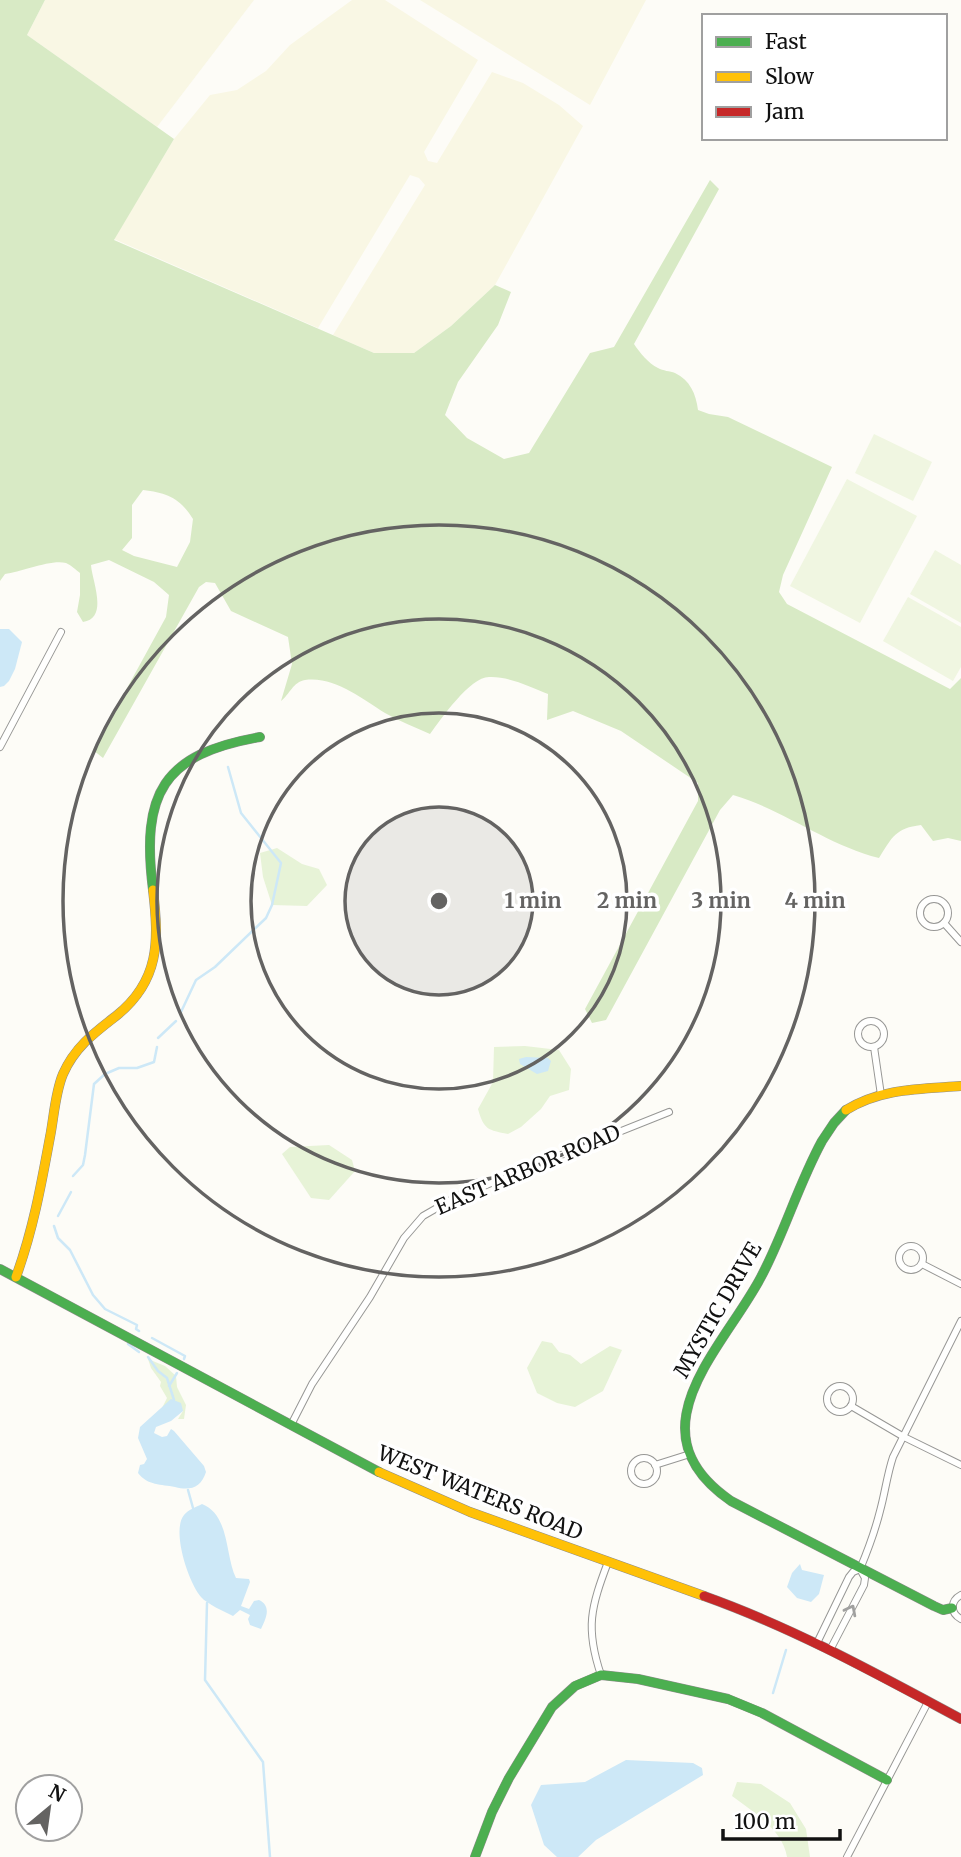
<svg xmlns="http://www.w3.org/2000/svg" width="961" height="1857" viewBox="0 0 961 1857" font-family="Merriweather,serif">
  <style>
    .farmland { fill: #f9f7e4 }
    .green { fill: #e7f3d7 }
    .forest { fill: #d8eac5; fill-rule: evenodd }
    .pitch { fill: #f0f6e1 }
    .water { fill: #cde8f7 }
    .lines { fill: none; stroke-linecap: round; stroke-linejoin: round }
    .stream { stroke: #cde8f7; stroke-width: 2.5 }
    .street-casing { stroke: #979795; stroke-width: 8 }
    .fast-casing { stroke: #8e8d8b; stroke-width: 10 }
    .slow-casing { stroke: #8e8d8b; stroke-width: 10 }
    .jam-casing { stroke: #8e8d8b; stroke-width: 10 }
    .street { stroke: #fffffe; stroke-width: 6 }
    .fast { stroke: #4caf50; stroke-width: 9 }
    .slow { stroke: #ffc107; stroke-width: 9 }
    .jam { stroke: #c62828; stroke-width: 9 }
    .oneway { stroke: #a0a09f }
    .ring { fill: none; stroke: #646362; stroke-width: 3.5 }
    .labels { text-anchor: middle; stroke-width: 7; stroke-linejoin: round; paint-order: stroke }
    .street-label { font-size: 21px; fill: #111; stroke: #fff }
    .centre { fill: #646362; stroke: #fff; stroke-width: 3.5 }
    .ring-label { font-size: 21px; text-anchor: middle; font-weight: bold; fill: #646362; stroke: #fff; stroke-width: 7; stroke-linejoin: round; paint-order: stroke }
  </style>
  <rect width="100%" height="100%" fill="#fdfcf7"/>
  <g class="farmland">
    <polygon points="45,0 254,0 157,127 27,35"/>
    <polygon points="352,0 385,0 478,60 424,152 428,161 437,163 492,72 523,83 559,105 583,126 495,285 451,326 414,353 374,353 333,335 425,185 419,178 410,175 318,328 114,239 174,139 210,95 237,90 266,71 290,45"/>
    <polygon points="420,0 646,0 590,105"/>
  </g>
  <g class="green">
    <polygon points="277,848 302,864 319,869 327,885 307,906 272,905 263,877 260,853"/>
    <path d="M 525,1046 L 559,1050 L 571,1069 L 569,1090 L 550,1096 L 541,1109 L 521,1127 L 508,1134 C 488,1130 484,1130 478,1109 L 493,1082 L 494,1047 Z"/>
    <polygon points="329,1145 352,1160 355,1171 329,1200 311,1198 282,1154 290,1147"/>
    <polygon points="542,1341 552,1343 559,1352 570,1355 581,1364 610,1346 622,1350 603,1391 575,1407 557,1403 537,1393 527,1368"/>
    <polygon points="148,1359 165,1366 176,1376 177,1387 186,1405 184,1419 178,1419 183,1411 167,1405 162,1408 167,1398 160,1386 161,1382 151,1368"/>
    <path d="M 737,1782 L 761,1784 L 790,1803 L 806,1829 L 810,1857 L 787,1857 C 783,1830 752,1811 732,1796 Z"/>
  </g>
  <path class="forest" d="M 0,0 L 45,0 L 27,35 L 174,139 L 114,240 L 374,353 L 414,353 L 451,326 L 495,285 L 511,292 L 498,325 L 458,382 L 445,415 L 467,438 L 504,459 L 529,453 L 590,353 L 614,347 L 710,180 L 719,189 L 634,344 C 640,353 648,363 658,368 C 663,371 670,371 675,373 C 690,380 696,394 698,410 L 709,414 L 728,417 L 832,467 L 783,575 L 779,592 L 787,604 L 950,689 L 961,678 L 961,841 L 948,838 L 933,841 L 921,825 C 896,828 892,837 879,858 C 827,845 784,810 733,795 L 720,810 L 606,1020 L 592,1023 L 585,1009 L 698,801 L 698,783 L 621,731 L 573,711 L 547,720 L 548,694 C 531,687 508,676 489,677 C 470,677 441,719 430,734 C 415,727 399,721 385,713 C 362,699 335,676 305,680 C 293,682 290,694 281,701 L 292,664 L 288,637 L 231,611 L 215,583 L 206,582 L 199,587 L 103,758 L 93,750 L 166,617 L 169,595 L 154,582 L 109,560 L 91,565 C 92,581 109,618 83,622 L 77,612 L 80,595 L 80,573 C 76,570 71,565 66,563 C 51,559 21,572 5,574 L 0,581 ZM 143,490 C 167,493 180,498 193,519 L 190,542 L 177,567 L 134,556 L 122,550 L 132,538 L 132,505 Z"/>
  <g class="pitch">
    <polygon points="874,434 932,462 913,501 855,473"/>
    <polygon points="847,479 917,516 860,623 790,586"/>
    <polygon points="935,550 961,565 961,623 910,594"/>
    <polygon points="908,597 961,627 961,667 953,681 883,641"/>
  </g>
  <g class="water">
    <polygon points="0,629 9,629 22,642 15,669 9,681 4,686 0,687"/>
    <polygon points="526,1057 548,1058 551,1061 548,1071 537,1074 520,1064 519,1059"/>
    <path d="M 171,1399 L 181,1403 L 183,1411 L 171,1421 L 156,1427 L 154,1433 L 162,1437 L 167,1436 L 171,1429 L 174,1431 L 204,1466 L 206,1472 C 201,1488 190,1491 175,1487 C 161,1484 148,1486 138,1473 L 140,1465 L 144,1464 L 147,1459 L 138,1438 L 140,1427 Z"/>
    <path d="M 202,1504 C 230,1515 225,1556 236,1578 L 249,1579 L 250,1582 L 241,1606 L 249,1609 L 254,1601 L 259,1600 C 272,1606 266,1619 261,1629 L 250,1625 L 248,1619 L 250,1615 L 240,1610 L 233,1616 C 225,1612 207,1604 201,1597 C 189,1584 171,1531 184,1515 C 188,1510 196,1507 202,1504 Z"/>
    <polygon points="800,1564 802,1570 824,1575 819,1594 811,1602 797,1598 787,1587 792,1573"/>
    <polygon points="626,1760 693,1763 702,1768 703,1775 596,1840 578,1857 557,1857 544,1845 531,1805 541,1785 585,1782"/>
  </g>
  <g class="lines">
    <g class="stream">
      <polyline points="181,1012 196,980 215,967 266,918 272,905 281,863 241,813 228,767"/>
      <polyline points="158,1038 176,1021"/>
      <polyline points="73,1176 83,1165 85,1155 94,1084 105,1074 119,1068 137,1068 154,1062 157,1047"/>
      <polyline points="58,1216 71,1192"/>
      <polyline points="54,1226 58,1238 70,1250 93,1295 105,1309 137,1325 136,1329 139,1331"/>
      <polyline points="152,1338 185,1356 184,1359"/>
      <polyline points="128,1344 139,1352"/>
      <polyline points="148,1357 158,1371 167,1378 174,1400"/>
      <polyline points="169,1386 177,1373"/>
      <polyline points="188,1490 193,1508"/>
      <polyline points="207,1603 205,1680 263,1762 270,1857"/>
      <polyline points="773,1693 786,1650"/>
    </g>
    <g class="street-casing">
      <g id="street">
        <polyline points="0,747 61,632"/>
        <circle cx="934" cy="913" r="14"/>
        <polyline points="944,923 961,942"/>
        <circle cx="871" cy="1034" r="13"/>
        <polyline points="874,1047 881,1095"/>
        <circle cx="911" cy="1258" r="12"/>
        <polyline points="922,1264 961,1284"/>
        <circle cx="840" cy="1399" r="13"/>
        <polyline points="851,1406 904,1437 961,1465"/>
        <polyline points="291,1425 312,1384 370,1297 404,1238 423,1216 456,1197 669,1112"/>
        <circle cx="644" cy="1471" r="13"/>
        <polyline points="655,1465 690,1454"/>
        <path d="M 961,1595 C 950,1601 950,1613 961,1619"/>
        <path d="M 817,1643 L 849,1577 L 853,1572 L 860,1569 C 868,1550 875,1531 880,1511 C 885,1493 887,1475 893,1457 L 961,1321"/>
        <polyline points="830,1650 864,1585 865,1578 860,1569"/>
        <path d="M 601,1675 C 585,1628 591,1607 608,1562"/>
        <polyline points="847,1857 928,1702"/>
      </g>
    </g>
    <g class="fast-casing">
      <g id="fast">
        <path d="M 153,890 C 141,794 162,754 260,737"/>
        <path d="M 846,1110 L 834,1123 L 822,1141 C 798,1185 784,1234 761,1277 C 723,1349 629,1431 731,1501 L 934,1606 L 943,1610 L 952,1608"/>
        <polyline points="0,1269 379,1472"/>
        <polyline points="475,1857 492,1812 509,1778 552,1707 575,1686 601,1675 638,1679 728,1699 762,1713 887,1780"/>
      </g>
    </g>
    <g class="slow-casing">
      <g id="slow">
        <path d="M 846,1110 C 881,1088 921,1089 961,1086"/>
        <path d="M 16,1277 C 33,1230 41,1186 50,1137 C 54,1117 55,1093 63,1074 C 75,1047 94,1033 116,1016 C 160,981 159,941 153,890"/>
        <polyline points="379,1472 470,1512 704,1596"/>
      </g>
    </g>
    <g class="jam-casing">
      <path id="jam" d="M 704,1596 C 794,1628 877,1674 961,1719"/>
    </g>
    <use href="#street" class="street"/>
    <use href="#fast" class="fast"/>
    <use href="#slow" class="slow"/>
    <use href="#jam" class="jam"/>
  </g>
  <defs><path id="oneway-chevron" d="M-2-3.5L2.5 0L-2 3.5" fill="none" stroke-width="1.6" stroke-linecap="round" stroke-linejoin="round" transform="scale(1.75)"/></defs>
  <use class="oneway" href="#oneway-chevron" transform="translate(851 1610) rotate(-63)"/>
  <circle cx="439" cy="901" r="94" fill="#646362" fill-opacity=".12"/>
  <g class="ring">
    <circle cx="439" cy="901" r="94"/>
    <circle cx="439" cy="901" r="188"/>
    <circle cx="439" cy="901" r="282"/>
    <circle cx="439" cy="901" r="376"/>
  </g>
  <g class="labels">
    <g class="street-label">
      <text transform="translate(528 1170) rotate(-23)" y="7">EAST ARBOR ROAD</text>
      <text transform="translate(718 1310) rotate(-60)" y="7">MYSTIC DRIVE</text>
      <text transform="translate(480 1493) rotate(22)" y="7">WEST WATERS ROAD</text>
    </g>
  </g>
  <circle cx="439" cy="901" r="10" class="centre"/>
  <g class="ring-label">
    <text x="533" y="908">1 min</text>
    <text x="627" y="908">2 min</text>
    <text x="721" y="908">3 min</text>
    <text x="815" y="908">4 min</text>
  </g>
  <rect x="702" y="14" width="245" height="126" fill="#ffffff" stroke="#a0a0a0" stroke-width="2"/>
  <rect x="716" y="37" width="35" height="10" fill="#4caf50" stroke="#a0a0a0" stroke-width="2"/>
  <text x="765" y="49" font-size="21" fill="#111111">Fast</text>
  <rect x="716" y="72" width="35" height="10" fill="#ffc107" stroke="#a0a0a0" stroke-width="2"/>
  <text x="765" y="84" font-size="21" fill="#111111">Slow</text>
  <rect x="716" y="107" width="35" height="10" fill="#c62828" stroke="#a0a0a0" stroke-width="2"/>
  <text x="765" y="119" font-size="21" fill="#111111">Jam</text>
  <g transform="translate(49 1808) rotate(29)"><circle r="33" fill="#ffffff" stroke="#a0a0a0" stroke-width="2"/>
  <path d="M0-5L12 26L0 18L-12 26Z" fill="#646362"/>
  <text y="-10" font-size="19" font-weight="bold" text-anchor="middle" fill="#111111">N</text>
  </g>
  <path d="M723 1829v10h117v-10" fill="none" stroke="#111111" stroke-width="3.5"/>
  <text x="734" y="1829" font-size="21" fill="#111111" stroke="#ffffff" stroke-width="5" paint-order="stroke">100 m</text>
</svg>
